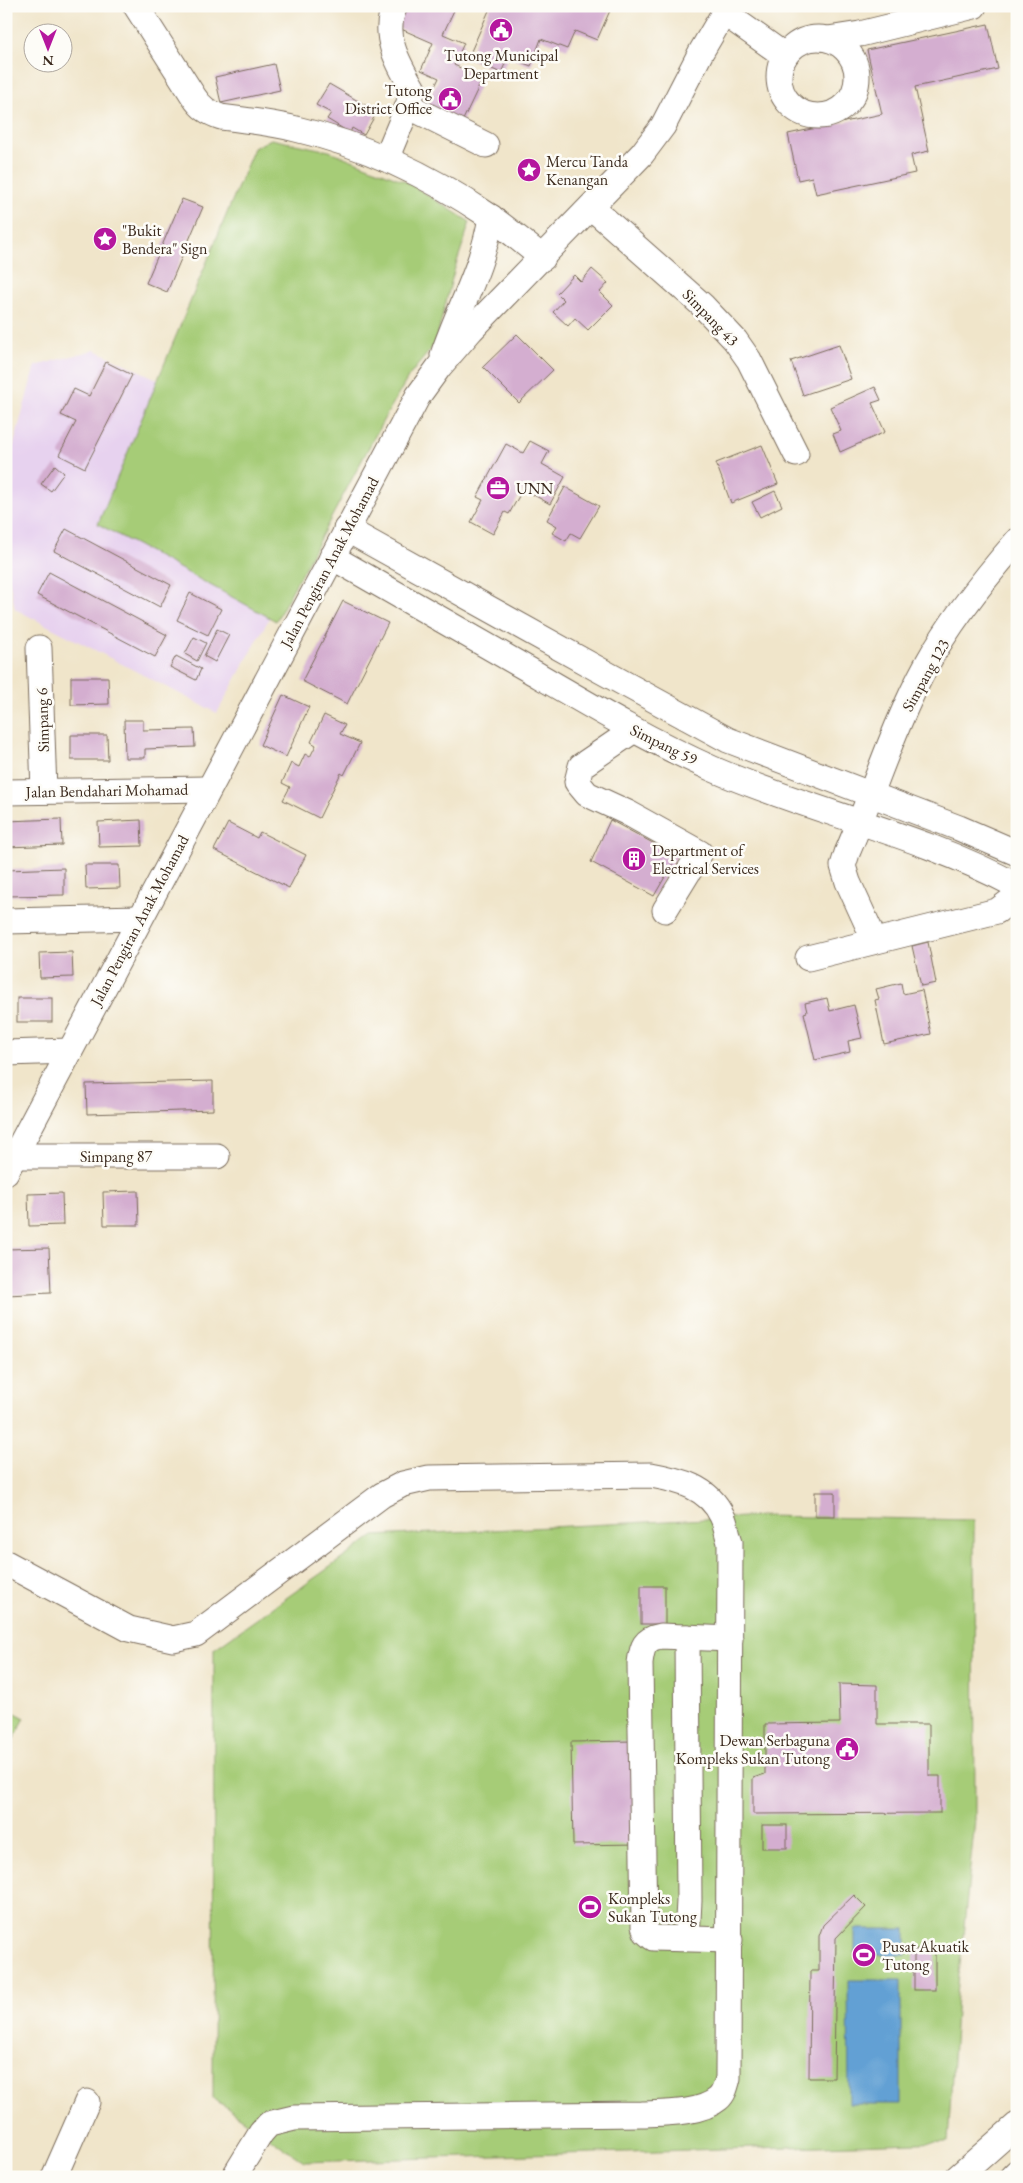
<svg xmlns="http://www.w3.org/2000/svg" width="1023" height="2183" viewBox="0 0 1023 2183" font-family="'EB Garamond',serif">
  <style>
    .built { fill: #e7d2ef }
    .green { fill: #a6cc77; stroke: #707b4a }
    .water { fill: #62a0d4; stroke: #4e6579 }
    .building { fill: #d4aed0 }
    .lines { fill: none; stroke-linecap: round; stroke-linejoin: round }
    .minor-casing { stroke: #7a6b5a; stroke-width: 27 }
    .minor { stroke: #fff; stroke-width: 25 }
    .labels { text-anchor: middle; stroke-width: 5; stroke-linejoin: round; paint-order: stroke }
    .poi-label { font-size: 16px; fill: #3b2a1e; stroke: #fdfcf7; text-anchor: start }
    .street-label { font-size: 16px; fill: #3b2a1e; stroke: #fdfcf7 }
  </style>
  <rect width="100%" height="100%" fill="#fdfcf7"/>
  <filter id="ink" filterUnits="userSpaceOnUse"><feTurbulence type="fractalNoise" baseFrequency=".02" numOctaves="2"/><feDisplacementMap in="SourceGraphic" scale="10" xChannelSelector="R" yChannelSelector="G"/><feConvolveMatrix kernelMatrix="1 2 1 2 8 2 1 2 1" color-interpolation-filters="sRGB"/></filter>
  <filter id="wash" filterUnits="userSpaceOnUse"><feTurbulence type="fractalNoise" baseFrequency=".0096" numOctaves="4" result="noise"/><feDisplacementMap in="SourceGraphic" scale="20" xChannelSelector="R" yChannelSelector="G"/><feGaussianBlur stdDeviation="1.12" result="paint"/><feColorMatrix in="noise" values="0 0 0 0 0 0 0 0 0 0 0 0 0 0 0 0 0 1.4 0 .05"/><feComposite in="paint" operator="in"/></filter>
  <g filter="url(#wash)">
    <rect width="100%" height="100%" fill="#f0e5ca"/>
    <polygon class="built" points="95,350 159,380 98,524 270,617 217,713 15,609 6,564 6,473 35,366"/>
    <g class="green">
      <polygon points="271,139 329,151 407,182 470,222 454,271 435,344 409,376 384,419 276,621 98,524 254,148"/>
      <polygon points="764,1516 974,1520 975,1820 957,1994 948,2142 304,2162 213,2098 214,1649 374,1536"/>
      <polygon points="6,1708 25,1718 6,1753"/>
    </g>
    <g class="water">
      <rect x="855" y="1929" width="51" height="26"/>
      <polygon points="848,1980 901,1980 901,2104 849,2104"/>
    </g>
    <g id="blocks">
      <g class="building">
        <polygon points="401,6 456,6 443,34 464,43 454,65 483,78 462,122 426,105 439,78 421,70 433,43 392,25"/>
        <polygon points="491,6 612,6 597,40 575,31 567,49 541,39 531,66 508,57 501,73 468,58"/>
        <polygon points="988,24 998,69 915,87 929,151 911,155 915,173 816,194 812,177 798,180 788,134 882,114 867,50"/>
        <polygon points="274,64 280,90 221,103 215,77"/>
        <polygon points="329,84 377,112 364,135 352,128 350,133 327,119 331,113 316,105"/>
        <polygon points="182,199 203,207 167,292 146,283"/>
        <polygon points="592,269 608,283 600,292 613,305 588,330 575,318 568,326 553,312 564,300 557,293 574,275 581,282"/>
        <polygon points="517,334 553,370 519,403 483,367"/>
        <polygon points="839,345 851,379 803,395 791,361"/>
        <polygon points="106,362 132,375 85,468 59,455 76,422 61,415 74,389 89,396"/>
        <polygon points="875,387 881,400 872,403 885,432 840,452 833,434 841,431 830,407"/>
        <polygon points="530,441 549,451 542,464 565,477 550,504 523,489 509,514 505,512 493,534 471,522 483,500 477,497 506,444 523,453"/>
        <polygon points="762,445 778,484 731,503 716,463"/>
        <polygon points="55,465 64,473 51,491 41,484"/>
        <polygon points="565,487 599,506 580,538 571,533 566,541 552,533 557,526 547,520"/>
        <polygon points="775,491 782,506 760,517 752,502"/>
        <polygon points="66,529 171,585 160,607 54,551"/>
        <polygon points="49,572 167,635 155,657 37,595"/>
        <polygon points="190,593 221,609 208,635 177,620"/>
        <polygon points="343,601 388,623 347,704 302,681"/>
        <polygon points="217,629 229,635 215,662 204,656"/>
        <polygon points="194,637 206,643 197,661 185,654"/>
        <polygon points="176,656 201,669 196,680 170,667"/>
        <polygon points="71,677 108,677 109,704 71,705"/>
        <polygon points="283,695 309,707 286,757 260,745"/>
        <polygon points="324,715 345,725 340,734 360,743 344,775 341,773 319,818 283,800 290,787 282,783 291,763 299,767 305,754 310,757 316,745 311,742"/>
        <polygon points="124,720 143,720 143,730 194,729 195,747 145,749 145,758 125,758"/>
        <polygon points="71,735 107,735 108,760 71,760"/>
        <polygon points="61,819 62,845 6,847 6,821"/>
        <polygon points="141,820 142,846 99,847 98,822"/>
        <polygon points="610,820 677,856 654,896 591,862"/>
        <polygon points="228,823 257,838 260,832 306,855 289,888 214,850"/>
        <polygon points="85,865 119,865 120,888 86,889"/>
        <polygon points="64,868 64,895 6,896 6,870"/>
        <polygon points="928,942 936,983 921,986 912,946"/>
        <polygon points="72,952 73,977 40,978 39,953"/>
        <polygon points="901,983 903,994 922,990 931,1034 884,1044 875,1000 879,999 876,989"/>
        <rect x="17" y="998" width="35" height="24"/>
        <polygon points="827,998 830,1011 854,1005 862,1038 848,1041 850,1052 815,1060 804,1013 807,1012 805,1003"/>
        <polygon points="213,1081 213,1110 87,1114 86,1084"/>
        <polygon points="138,1191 139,1225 104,1225 103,1192"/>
        <polygon points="62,1193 63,1225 29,1226 28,1194"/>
        <polygon points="49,1248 51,1293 6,1295 6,1249"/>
        <rect x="6" y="1368" width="4" height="28"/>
        <rect x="815" y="1492" width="20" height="24"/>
        <rect x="641" y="1586" width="24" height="38"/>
        <polygon points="839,1684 877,1685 877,1724 929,1724 929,1776 940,1776 940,1813 753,1814 753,1778 765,1774 765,1724 840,1723"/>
        <polygon points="637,1741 639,1844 573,1845 571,1742"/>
        <rect x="762" y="1825" width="25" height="23"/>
        <polygon points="854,1895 866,1907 836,1938 834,2078 809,2078 810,1971 819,1971 819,1936 823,1925"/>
        <rect x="914" y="1949" width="21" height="41"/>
      </g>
    </g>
  </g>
  <g filter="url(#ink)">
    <use href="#blocks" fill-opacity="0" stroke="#7a6b5a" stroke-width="1"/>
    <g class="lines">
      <g class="minor-casing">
        <g id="minor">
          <path d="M 136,6 L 194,97 C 201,108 209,113 221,117 C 246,120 272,123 296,129 C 365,145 430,176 489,216 C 508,229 525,244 543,258"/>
          <polyline points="723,12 785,56"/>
          <circle cx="818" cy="77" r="39"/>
          <polyline points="828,39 860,34 974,6"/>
          <polyline points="408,106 486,145"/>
          <path d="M 386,159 L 408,106 L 413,89 C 398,63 381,35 395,6"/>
          <polyline points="591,207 702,305 735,340 749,360 796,454"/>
          <path d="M 443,355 C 459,307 483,268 491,217"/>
          <polyline points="346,529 596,668 728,740 959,828 1017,853"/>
          <path d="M 332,557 C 398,595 465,633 531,671 C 591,706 650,741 713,769 C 812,812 921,834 1017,886"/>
          <polyline points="39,648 44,791"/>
          <polyline points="634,730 581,766 577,782 587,794 628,813 700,853 665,910"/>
          <polyline points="6,792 208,789"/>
          <polyline points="6,921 140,918"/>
          <path d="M 875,941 L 848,882 L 843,866 L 847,853 C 874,791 894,724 927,664 C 951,620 984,579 1017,541"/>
          <polyline points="808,958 997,911 1017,896"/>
          <polyline points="6,1053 70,1051"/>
          <polyline points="15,1156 217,1156"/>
          <polyline points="6,1172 418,396 439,367 471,330 642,154 663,126 701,52 728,6"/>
          <path d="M 6,1563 L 129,1629 L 173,1639 L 196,1634 L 382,1495 L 403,1484 L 429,1478 L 651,1475 C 679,1480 709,1487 722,1516 C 726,1523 727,1534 730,1542 L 728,2078 C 726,2086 724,2094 718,2099 C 700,2114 663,2113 641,2114 L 294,2118 L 269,2124 L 261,2133 L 234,2177"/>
          <polyline points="687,1637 689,1901 687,1938"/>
          <path d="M 730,1639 L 661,1636 C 644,1639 642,1647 640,1663 L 644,1926 L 646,1932 L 653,1938 L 730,1940"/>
          <polyline points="54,2177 87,2102"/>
          <polyline points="958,2177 1017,2125"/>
          <polyline points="1012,2177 1017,2172"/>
        </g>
      </g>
      <use href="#minor" class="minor"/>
    </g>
  </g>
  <defs>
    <g id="civic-disc" transform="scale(1.25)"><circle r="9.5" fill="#b5179e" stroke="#fdfcf7"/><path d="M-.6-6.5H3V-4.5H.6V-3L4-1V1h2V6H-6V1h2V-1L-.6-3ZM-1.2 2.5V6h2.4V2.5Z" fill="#fff"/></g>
    <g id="sight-disc" transform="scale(1.25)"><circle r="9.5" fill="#b5179e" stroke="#fdfcf7"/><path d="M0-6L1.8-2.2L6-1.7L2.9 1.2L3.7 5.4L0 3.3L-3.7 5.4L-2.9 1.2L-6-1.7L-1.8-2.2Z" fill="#fff"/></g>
    <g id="office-disc" transform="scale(1.25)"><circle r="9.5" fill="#b5179e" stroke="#fdfcf7"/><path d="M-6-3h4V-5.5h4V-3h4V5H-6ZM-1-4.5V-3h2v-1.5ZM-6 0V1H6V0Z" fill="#fff"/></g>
    <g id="building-disc" transform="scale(1.25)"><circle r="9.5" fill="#b5179e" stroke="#fdfcf7"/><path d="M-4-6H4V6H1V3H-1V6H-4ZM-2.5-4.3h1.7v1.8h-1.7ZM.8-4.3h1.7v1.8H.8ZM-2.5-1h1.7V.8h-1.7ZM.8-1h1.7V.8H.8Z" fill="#fff"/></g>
    <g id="stadium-disc" transform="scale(1.25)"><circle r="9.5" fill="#b5179e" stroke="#fdfcf7"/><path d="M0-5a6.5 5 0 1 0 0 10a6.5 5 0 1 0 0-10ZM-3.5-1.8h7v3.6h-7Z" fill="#fff"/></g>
  </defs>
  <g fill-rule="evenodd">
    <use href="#civic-disc" x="501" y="30"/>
    <use href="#civic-disc" x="450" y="99"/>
    <use href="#sight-disc" x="529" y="170"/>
    <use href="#sight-disc" x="105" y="239"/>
    <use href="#office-disc" x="498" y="488"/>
    <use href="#building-disc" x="634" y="859"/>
    <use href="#civic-disc" x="847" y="1749"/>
    <use href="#stadium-disc" x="590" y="1907"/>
    <use href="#stadium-disc" x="864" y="1955"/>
  </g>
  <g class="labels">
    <g class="poi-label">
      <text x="501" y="61" text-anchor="middle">Tutong Municipal<tspan x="501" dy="18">Department</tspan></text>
      <text x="432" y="96" text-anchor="end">Tutong<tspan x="432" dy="18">District Office</tspan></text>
      <text x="546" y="167">Mercu Tanda<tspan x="546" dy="18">Kenangan</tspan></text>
      <text x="122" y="236">"Bukit<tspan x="122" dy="18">Bendera" Sign</tspan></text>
      <text x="516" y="494">UNN</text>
      <text x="652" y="856">Department of<tspan x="652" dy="18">Electrical Services</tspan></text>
      <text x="830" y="1746" text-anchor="end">Dewan Serbaguna<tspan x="830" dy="18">Kompleks Sukan Tutong</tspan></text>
      <text x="608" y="1904">Kompleks<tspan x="608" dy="18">Sukan Tutong</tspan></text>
      <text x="882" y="1952">Pusat Akuatik<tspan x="882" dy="18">Tutong</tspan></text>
    </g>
    <g class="street-label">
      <text transform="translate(711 317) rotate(46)" y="6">Simpang 43</text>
      <text transform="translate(329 562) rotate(-62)" y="6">Jalan Pengiran Anak Mohamad</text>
      <text transform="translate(925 675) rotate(-61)" y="6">Simpang 123</text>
      <text transform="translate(42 720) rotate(-92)" y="6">Simpang 6</text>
      <text transform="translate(664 744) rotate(26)" y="6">Simpang 59</text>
      <text transform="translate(107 790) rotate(-1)" y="6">Jalan Bendahari Mohamad</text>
      <text transform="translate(139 920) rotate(-62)" y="6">Jalan Pengiran Anak Mohamad</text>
      <text x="116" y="1162">Simpang 87</text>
    </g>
  </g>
  <rect width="1023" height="2183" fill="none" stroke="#fdfcf7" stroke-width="25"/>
  <g transform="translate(48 48) rotate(180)"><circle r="24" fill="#fdfcf7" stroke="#afa8a0"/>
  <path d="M0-4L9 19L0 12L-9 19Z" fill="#b5179e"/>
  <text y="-8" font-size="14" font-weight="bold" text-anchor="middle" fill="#3b2a1e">N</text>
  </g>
</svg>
